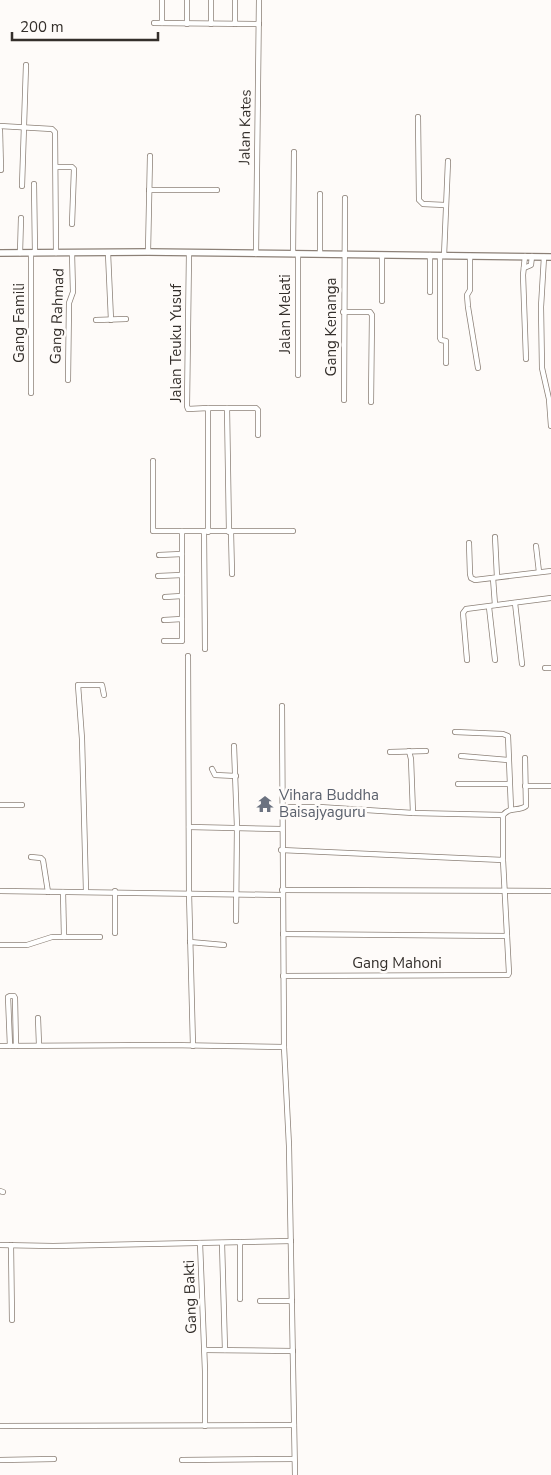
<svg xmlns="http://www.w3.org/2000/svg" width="551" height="1475" viewBox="0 0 551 1475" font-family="'Nunito Sans',sans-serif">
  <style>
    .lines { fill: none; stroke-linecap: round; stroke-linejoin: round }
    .minor-casing { stroke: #8c8077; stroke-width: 6 }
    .secondary-casing { stroke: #8c8077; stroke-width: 8 }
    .minor { stroke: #fff; stroke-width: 4.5 }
    .secondary { stroke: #fff; stroke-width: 5.5 }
    .labels { text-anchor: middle; stroke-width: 5; stroke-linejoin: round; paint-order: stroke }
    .street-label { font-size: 15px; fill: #342f2b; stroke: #fefbf9 }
    .worship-label { font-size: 15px; fill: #5b616d; stroke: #fefbf9; text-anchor: start }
  </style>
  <rect width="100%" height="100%" fill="#fefbf9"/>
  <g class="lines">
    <g class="minor-casing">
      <g id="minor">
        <polyline points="154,23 259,24"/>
        <polyline points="162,23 162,0"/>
        <polyline points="187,24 187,0"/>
        <polyline points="211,24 211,0"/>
        <polyline points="235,24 235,0"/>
        <polyline points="418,117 419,200 423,204 445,205"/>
        <polyline points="0,126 52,129 55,132 56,253"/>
        <polyline points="0,130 1,170"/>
        <polyline points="56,167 72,167 74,169 72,224"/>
        <polyline points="34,184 35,253"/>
        <polyline points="22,186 26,65"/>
        <polyline points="149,190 217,190"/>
        <polyline points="148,252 150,156"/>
        <polyline points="20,253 21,218"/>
        <polyline points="108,253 111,320"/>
        <polyline points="189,253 187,406 188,409 208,408 208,532"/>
        <polyline points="256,254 259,0"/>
        <polyline points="293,254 294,152"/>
        <polyline points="320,254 320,194"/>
        <polyline points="382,255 382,301"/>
        <polyline points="430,255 430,292"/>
        <polyline points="440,256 440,338 441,340 446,341 446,363"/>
        <polyline points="444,256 448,161"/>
        <polyline points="470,256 470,290 467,295 468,307 478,368"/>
        <polyline points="525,256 523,275 526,359"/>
        <polyline points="544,257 541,307 542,368 549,399 551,426"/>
        <polyline points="524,268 531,265 532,256"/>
        <polyline points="343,312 370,312 372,315 371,402"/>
        <polyline points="96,320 126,319"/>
        <polyline points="298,375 298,254"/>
        <polyline points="68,380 69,303 73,292 72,253"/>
        <polyline points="31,393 31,253"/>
        <polyline points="344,400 345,198"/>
        <polyline points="208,408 256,408 258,410 258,435"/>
        <polyline points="227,408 229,532"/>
        <polyline points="153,461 153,531 293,531"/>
        <polyline points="204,532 205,649"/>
        <polyline points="231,532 232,574"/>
        <polyline points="495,537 497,577"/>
        <polyline points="469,543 470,574 471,578 475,580 551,571"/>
        <polyline points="536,546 539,572"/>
        <polyline points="159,555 182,554"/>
        <polyline points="158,576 182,575"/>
        <polyline points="493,578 495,605"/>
        <polyline points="165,597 182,596"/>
        <polyline points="515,603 522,664"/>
        <polyline points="489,607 495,660"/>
        <polyline points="164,620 182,619"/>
        <polyline points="164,641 182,641 182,531"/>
        <polyline points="188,656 189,893 193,1046"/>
        <polyline points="467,660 463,613 466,609 551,598"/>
        <polyline points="545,668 551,668"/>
        <polyline points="282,706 284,1047 289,1146 295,1475"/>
        <polyline points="455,732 503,734 508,736 511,809"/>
        <polyline points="234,746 237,827 236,921"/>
        <polyline points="409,751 411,759 413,813"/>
        <polyline points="390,752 426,751"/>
        <polyline points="461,756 508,760"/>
        <polyline points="212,769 215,775 236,776"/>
        <polyline points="458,784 509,784"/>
        <polyline points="525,786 551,786"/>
        <polyline points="0,805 22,805"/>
        <path d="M 282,807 L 319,807 L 413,813 L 503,815 C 511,806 518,812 526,806 L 525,758"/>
        <polyline points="189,827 281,829"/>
        <polyline points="281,850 503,860"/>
        <polyline points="31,857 41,858 43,860 48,892"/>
        <polyline points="282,890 551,891"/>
        <polyline points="0,891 282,895"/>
        <polyline points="86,891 82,739 78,685 102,685 104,695"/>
        <polyline points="115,891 115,933"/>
        <polyline points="63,892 64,937"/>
        <polyline points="283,934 507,936"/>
        <polyline points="190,942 224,945"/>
        <polyline points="0,945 27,945 52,937 100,937"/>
        <polyline points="283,976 508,975 509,973 503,860 503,815"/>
        <polyline points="38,1018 39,1045"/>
        <polyline points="0,1046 168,1045 284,1047"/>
        <polyline points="10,1046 8,997 10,996 14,996 15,998 16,1046"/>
        <polyline points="0,1191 3,1192"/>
        <polyline points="240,1242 240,1299"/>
        <polyline points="200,1243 205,1371 205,1426"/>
        <polyline points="222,1243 225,1350"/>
        <polyline points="0,1245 53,1246 291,1241"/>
        <polyline points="11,1245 12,1320"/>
        <polyline points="260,1301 292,1301"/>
        <polyline points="205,1350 293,1351"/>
        <polyline points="0,1426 294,1425"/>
        <polyline points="0,1460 54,1459"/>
        <polyline points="182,1460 294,1459"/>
      </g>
    </g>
    <g class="secondary-casing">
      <polyline id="secondary" points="0,253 148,252 551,257"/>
    </g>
    <use href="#minor" class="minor"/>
    <use href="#secondary" class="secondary"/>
  </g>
  <defs>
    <g id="temple-bare" transform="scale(1.35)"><path d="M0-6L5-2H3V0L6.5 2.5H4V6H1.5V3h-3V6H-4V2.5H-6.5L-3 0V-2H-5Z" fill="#6b7280" stroke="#fefbf9" stroke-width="2.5" paint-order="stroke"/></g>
  </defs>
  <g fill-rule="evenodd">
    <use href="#temple-bare" x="265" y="804"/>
  </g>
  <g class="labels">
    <g class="street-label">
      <text transform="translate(245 127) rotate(-89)" y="5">Jalan Kates</text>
      <text transform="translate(285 314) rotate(-90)" y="5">Jalan Melati</text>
      <text transform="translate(57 316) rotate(-88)" y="5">Gang Rahmad</text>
      <text transform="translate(19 323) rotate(-90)" y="5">Gang Famili</text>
      <text transform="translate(331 327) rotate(-90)" y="5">Gang Kenanga</text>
      <text transform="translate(176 343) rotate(-90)" y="5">Jalan Teuku Yusuf</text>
      <text x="397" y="968">Gang Mahoni</text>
      <text transform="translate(190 1297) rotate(-92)" y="5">Gang Bakti</text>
    </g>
    <g class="worship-label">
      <text x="279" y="800">Vihara Buddha<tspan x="279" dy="17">Baisajyaguru</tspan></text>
    </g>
  </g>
  <path d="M12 32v8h146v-8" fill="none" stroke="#342f2b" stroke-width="2.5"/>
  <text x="20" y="32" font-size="15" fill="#342f2b" stroke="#fefbf9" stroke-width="4" paint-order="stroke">200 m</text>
</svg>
